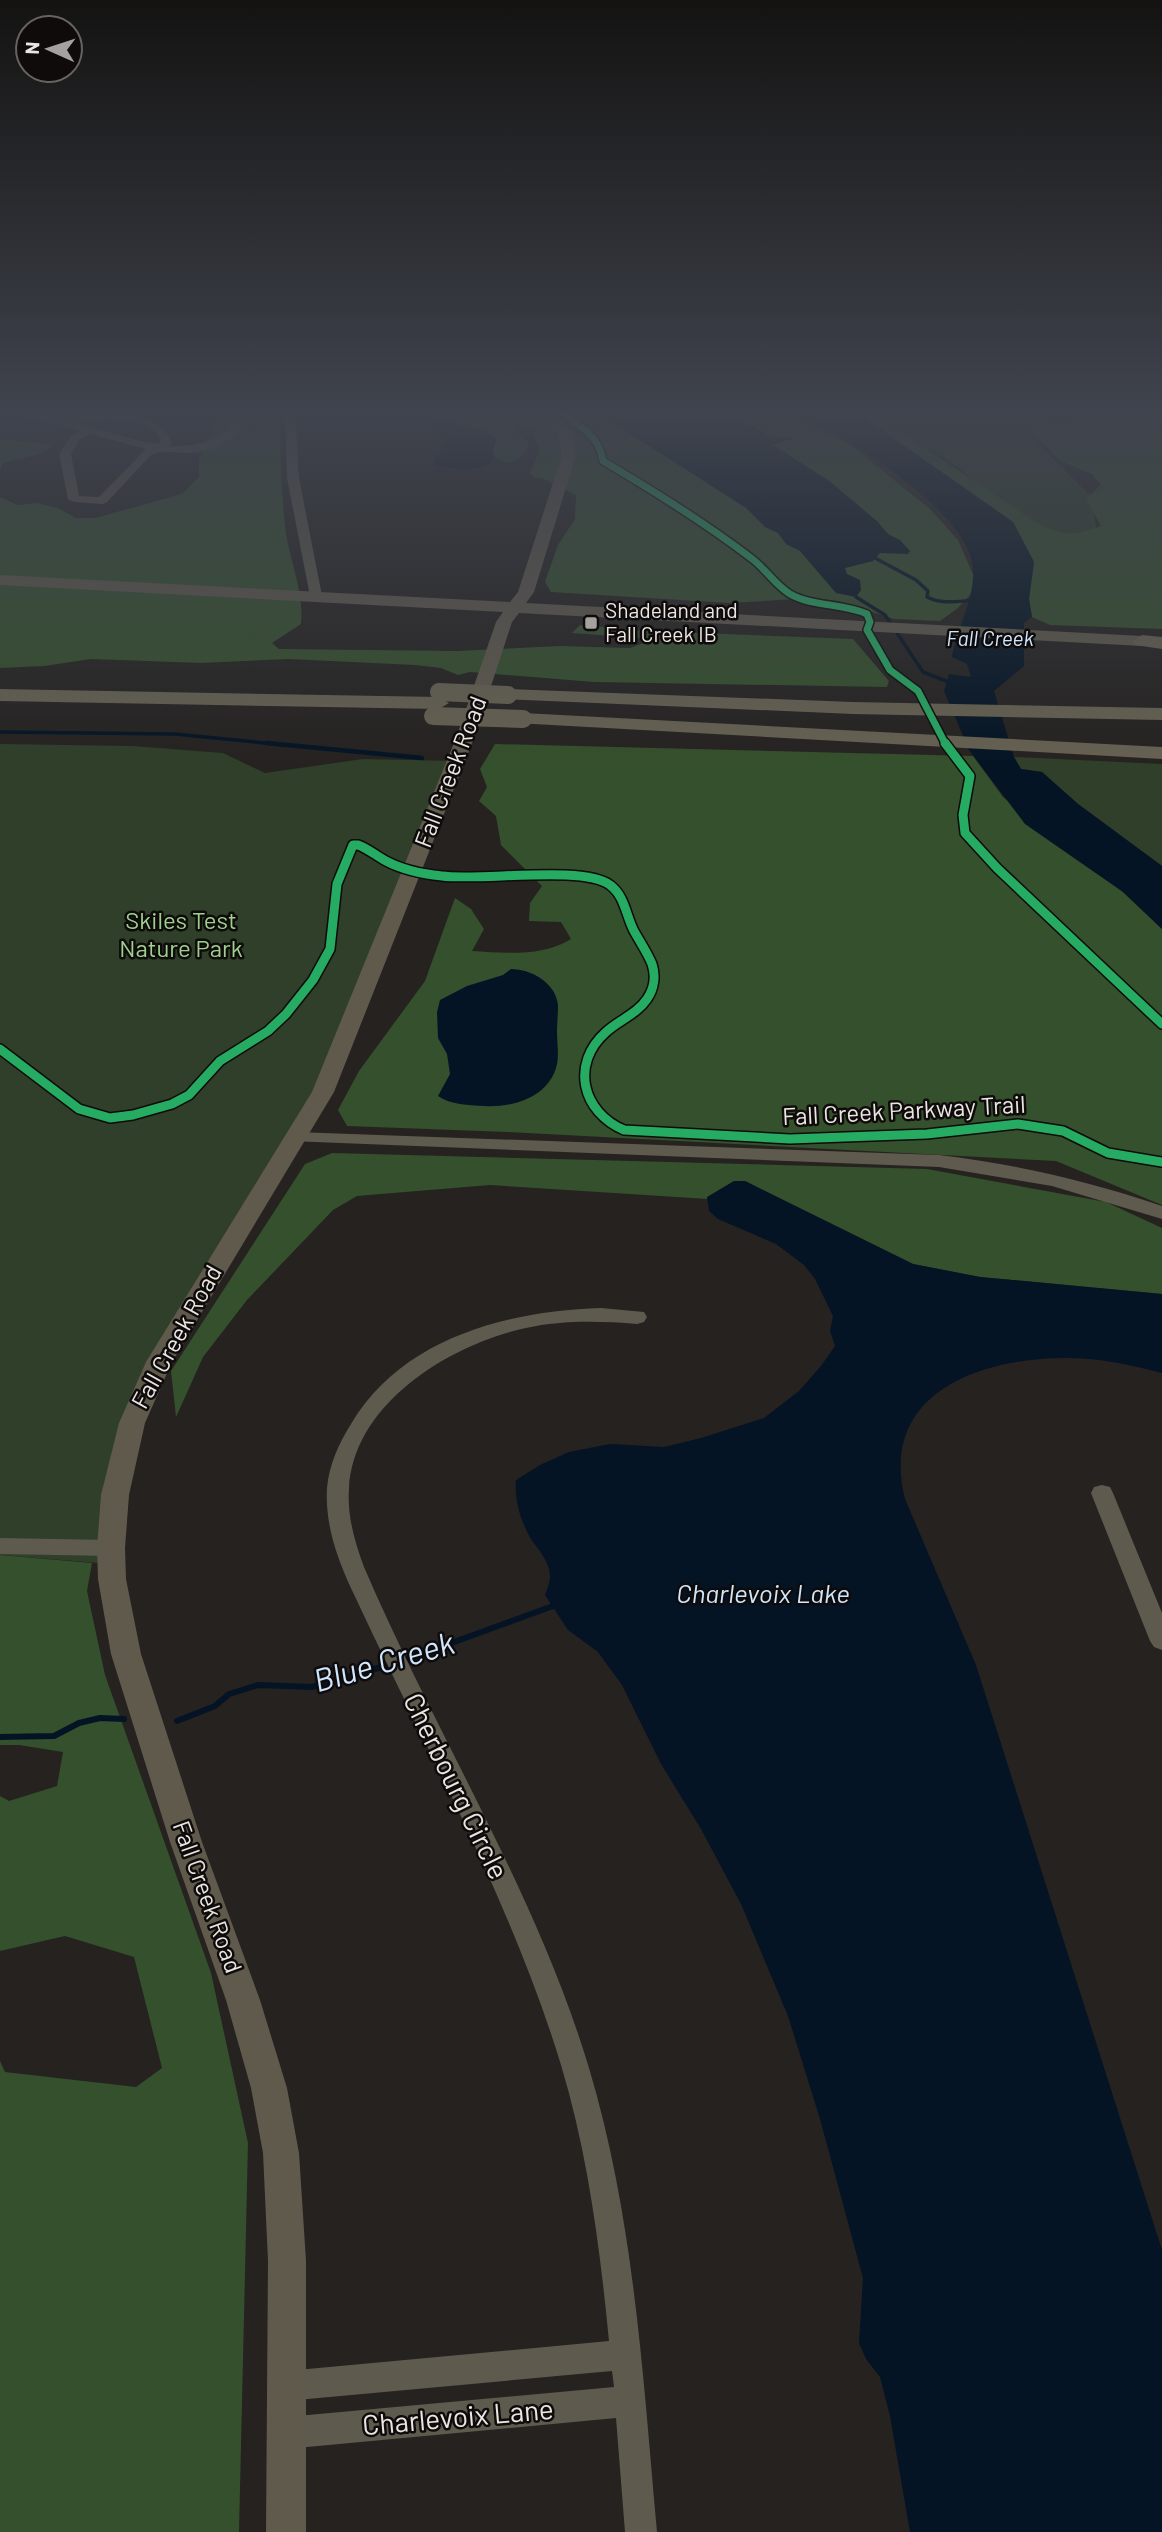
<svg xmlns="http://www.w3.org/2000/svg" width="1162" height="2532" viewBox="0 0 1162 2532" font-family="Barlow,sans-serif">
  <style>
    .green { fill: #2f3f29 }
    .forest { fill: #35502c }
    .water { fill: #041424 }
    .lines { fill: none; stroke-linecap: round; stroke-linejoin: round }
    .stream-far2 { stroke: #041424; stroke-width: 3.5 }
    .stream-far1 { stroke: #041424; stroke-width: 4.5 }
    .stream { stroke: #041424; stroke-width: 6 }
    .minor { fill: #5e5a4e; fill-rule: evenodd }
    .major { fill: #605a4d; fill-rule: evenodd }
    .highway { fill: #666151; fill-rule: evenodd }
    .highway-bridge { stroke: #666151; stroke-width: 18 }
    .cycleway-far1-casing { stroke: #0e0b0a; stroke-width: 10 }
    .cycleway-casing { stroke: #0e0b0a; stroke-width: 12 }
    .cycleway-far1 { stroke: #26ab63; stroke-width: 7 }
    .cycleway { stroke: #26ab63; stroke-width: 9 }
    .poi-dot { fill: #a5a19f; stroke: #0e0b0a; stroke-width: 2.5 }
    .labels { text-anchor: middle; stroke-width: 5; stroke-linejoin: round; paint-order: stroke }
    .far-poi-label { font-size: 21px; fill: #eae6e4; stroke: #0e0b0a; text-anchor: start }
    .far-water-label { font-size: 21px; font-style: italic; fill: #cfe7ff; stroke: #0e0b0a }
    .street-label { font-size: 24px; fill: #eae6e4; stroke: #0e0b0a }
    .park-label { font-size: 24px; fill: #9fd18e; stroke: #0e0b0a }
    .water-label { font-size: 26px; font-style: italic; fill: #cfe7ff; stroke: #0e0b0a }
    .near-street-label { font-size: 28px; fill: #eae6e4; stroke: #0e0b0a }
    .near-water-label { font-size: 32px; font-style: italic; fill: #cfe7ff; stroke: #0e0b0a }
  </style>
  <rect width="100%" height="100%" fill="#252220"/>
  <g class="green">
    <polygon points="858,410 1026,410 1038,415 1020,426 1091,496 1099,545 1054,547 950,461"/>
    <polygon points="0,744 133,746 223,753 265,773 363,759 456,761 296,1137 128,1435 111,1564 0,1555"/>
    <polygon points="1014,757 1162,764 1162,866 1078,804 1042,772 1021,769"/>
  </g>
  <g class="forest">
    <path d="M 215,410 L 280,410 C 280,452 281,492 286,534 C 291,563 304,593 301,624 L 272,643 L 279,649 L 457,651 L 560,646 L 630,648 L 654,639 L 572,633 L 580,625 L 647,631 L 853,639 L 889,681 L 887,687 L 594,682 L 470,672 L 458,675 L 441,668 L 415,665 L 289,659 L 201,663 L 91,659 L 44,666 L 0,668 L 0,497 L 18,505 L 37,503 L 58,508 L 76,518 L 95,518 L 182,494 L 199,477 L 199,459 L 217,419 Z"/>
    <path d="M 426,410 L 778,410 L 848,443 L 930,509 L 958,540 L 978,586 L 958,608 L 940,621 L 894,619 L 838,601 L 813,598 L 729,603 L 551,592 L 545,582 L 558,545 L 575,519 L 576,495 L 542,478 L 533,477 L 530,472 L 540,450 L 531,430 L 520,425 L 516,432 L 529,443 C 525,455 520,459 508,463 L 490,455 Z"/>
    <path d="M 853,410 L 869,410 L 1035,522 C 1064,536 1070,537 1101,526 L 1086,499 L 1101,485 L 1092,474 L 1058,460 L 1044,443 L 1019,426 L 1038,419 C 1055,425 1072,426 1087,416 L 1086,410 L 1162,410 L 1162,629 L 1050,625 L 1032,617 L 1029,599 L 1034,562 L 1013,522 Z"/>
    <path d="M 0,439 L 52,445 C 42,457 17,458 2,464 L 0,471 Z"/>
    <path d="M 495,744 L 973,756 L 1003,797 L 1123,892 L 1162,929 L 1162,1205 L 1056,1161 L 507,1132 L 347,1126 L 338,1110 L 359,1071 L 425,981 L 455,898 L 471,909 L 484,929 L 472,951 C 504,953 543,957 571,939 L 561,922 L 529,921 L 530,903 L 542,886 L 501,845 L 496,816 L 479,801 L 487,787 L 480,769 Z"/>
    <polygon points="332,1153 927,1169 1106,1202 1162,1228 1162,1294 980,1277 913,1264 745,1181 734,1181 708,1199 490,1185 357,1196 333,1210 247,1300 203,1357 176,1417 171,1371 305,1164"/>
    <polygon points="0,1555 92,1563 87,1591 105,1675 211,1973 248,2143 239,2532 0,2532 0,2061 5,2072 136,2087 162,2068 134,1957 65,1936 0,1951 0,1796 9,1801 57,1786 63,1752 19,1745 0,1745"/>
  </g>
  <g class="water">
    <path d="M 403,410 L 449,410 L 449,414 C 461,429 482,427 497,438 L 493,452 L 495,457 L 490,460 L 493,462 C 475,472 455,470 435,465 L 433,462 L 445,445 L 442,437 L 432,432 L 434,426 L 428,421 L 413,419 Z"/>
    <polygon points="593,410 730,410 737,413 736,417 770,436 795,438 773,445 828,480 877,521 888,534 900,540 910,551 908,554 880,553 873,561 845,568 847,574 860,580 861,590 856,597 836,593 800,551 786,544 778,533 765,527 746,508"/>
    <path d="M 782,410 L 853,410 L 1013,522 L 1034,562 L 1029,599 L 1032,617 L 1024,623 L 1024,666 L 994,691 L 1014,757 L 1021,769 L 1042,772 L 1078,804 L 1162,866 L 1162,929 L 1123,892 L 1025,824 L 969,750 L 944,691 L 949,674 L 971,677 L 967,664 L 952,657 C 957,627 975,599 973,569 C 971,511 833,426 782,410 Z"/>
    <path d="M 511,969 C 531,969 556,983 558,1005 C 558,1014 557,1024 557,1032 C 557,1042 559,1055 557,1064 C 550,1097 513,1108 484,1106 C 468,1105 451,1105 438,1096 L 450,1074 L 447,1054 L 438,1038 L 437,1012 L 440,1000 L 467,986 L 503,975 Z"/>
    <path d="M 734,1181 L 745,1181 L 913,1264 L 980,1277 L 1162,1294 L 1162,1373 C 1138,1367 1114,1361 1089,1359 C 999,1352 876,1384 905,1499 L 976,1665 L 1162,2250 L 1162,2532 L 910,2532 L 890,2416 L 880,2377 L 866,2359 L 859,2343 L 863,2278 L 820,2119 L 788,2016 L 741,1904 L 701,1829 L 661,1764 L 622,1685 L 598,1652 L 568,1630 L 545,1595 C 547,1590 549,1584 550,1578 C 551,1563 539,1551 531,1539 C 521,1522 514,1500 516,1480 L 540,1465 L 569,1452 L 610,1444 L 664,1447 L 701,1438 L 764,1418 L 799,1391 L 821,1366 L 835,1346 L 830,1331 L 833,1316 L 815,1279 L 804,1265 L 776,1244 L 718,1219 L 709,1211 L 707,1197 Z"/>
  </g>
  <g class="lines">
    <g class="stream-far2">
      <path d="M 875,558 L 916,580 L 928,591 L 927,597 C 943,605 958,601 975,600"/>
      <polyline points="856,597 885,615 923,672 951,683"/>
      <polyline points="0,732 175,734 285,745"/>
    </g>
    <polyline class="stream-far1" points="267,743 422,758"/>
    <g class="stream">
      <polyline points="402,1661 553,1606"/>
      <polyline points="177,1721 215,1706 229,1694 258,1685 312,1687 392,1664"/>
      <polyline points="0,1737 54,1736 79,1723 100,1718 124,1719"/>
    </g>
    <g class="minor">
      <path d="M 0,410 C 11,410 22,409 33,411 C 43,413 55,418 65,417 C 99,414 156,402 172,443 L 169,446 C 197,446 232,442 239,410 L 249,410 C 244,437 215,452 189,453 C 176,453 163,449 151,455 L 106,503 L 102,504 L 74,502 L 68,499 L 59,454 L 71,436 L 80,431 L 40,419 L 0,413 ZM 105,419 C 125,420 153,420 161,442 L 156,444 L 144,442 L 74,422 ZM 90,434 L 146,449 L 99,497 L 79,496 L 71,454 L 79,440 Z"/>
      <polygon points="285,410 295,410 299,478 322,596 316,600 310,596 287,478"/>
      <path d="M 296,1132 L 939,1155 C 1015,1164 1089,1181 1162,1206 L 1162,1219 L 1052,1186 L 939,1167 L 290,1141 L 287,1137 L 290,1133 Z"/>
      <path d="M 601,1308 L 644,1312 L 647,1317 L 644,1322 L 637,1324 C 600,1321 562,1320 526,1328 C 451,1344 353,1403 349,1489 C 347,1517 355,1542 364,1567 C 436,1735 536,1892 589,2068 C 634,2218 643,2377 657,2532 L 625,2532 L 616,2418 L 286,2449 L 275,2444 L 270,2433 L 275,2422 L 286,2417 L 614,2387 L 612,2371 L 286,2401 L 275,2397 L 271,2386 L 275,2375 L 286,2371 L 609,2341 C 600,2249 588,2154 561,2065 C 510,1898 423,1744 350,1586 C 336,1555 325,1523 327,1488 C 329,1465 339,1443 351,1424 C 402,1338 507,1311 601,1308 Z"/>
      <polygon points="1102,1485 1110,1487 1113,1493 1162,1613 1162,1650 1154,1647 1150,1641 1091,1493 1094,1487"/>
      <polygon points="0,1538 111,1540 119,1542 122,1548 119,1554 111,1556 0,1554"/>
    </g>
    <polygon class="major" points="536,410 551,410 571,433 576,455 534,592 526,603 1142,636 1150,641 1142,646 519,613 512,622 474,738 334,1092 172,1362 145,1423 129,1495 125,1548 126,1579 141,1654 202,1842 260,2000 287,2088 299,2153 306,2261 306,2532 266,2532 268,2261 263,2153 251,2088 226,2000 170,1842 111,1654 98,1579 97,1548 101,1495 119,1423 146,1362 312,1092 456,738 496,622 503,612 0,585 0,575 510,602 518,592 562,455 557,434"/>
    <g class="highway">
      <polygon points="1142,635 1162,637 1162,649 1135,645 1133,641"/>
      <polygon points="0,689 439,697 449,703 439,709 0,701"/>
      <polygon points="508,689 853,702 1162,708 1162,720 853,714 501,699 498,695 501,691"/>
      <polygon points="523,713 1162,747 1162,759 516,723 513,719 516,715"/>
    </g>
    <g class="highway-bridge">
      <polyline points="439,692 508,695"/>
      <polyline points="433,716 523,719"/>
    </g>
    <g class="cycleway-far1-casing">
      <path id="cycleway-far1" d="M 558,410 C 578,426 599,434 603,461 C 654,491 704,522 751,558 C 765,568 775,585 790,594 C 813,607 843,603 867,614 L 870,622 L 867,630 L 890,670 L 918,691 L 946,745"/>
    </g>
    <g class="cycleway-casing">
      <g id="cycleway">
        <polyline points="945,743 970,776 963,815 965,833 997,868 1162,1024"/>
        <path d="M 0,1049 L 79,1109 L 110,1118 L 133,1115 L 172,1104 L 189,1095 L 220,1061 L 268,1031 L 286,1014 L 313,980 L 330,949 L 337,884 L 353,845 L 358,845 C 369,849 376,856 386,861 C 403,870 422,874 442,876 C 481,881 584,865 610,885 C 625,896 626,916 634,931 C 640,942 647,952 652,964 C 656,976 654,989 647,999 C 637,1014 619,1020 606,1032 C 570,1064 582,1112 624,1130 L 790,1139 L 927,1134 L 1018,1124 L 1063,1131 L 1108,1153 L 1162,1162"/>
      </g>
    </g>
    <use href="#cycleway-far1" class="cycleway-far1"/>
    <use href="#cycleway" class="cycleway"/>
  </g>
  <linearGradient id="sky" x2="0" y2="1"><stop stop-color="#141312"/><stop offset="0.54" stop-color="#40444e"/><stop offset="1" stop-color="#40444e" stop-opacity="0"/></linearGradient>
  <rect width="1162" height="765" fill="url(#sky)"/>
  <rect class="poi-dot" x="584" y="616" width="14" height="14" rx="3.5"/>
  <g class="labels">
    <g class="far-poi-label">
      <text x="605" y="618">Shadeland and<tspan x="605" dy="24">Fall Creek IB</tspan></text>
    </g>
    <g class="far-water-label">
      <text x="990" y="646">Fall Creek</text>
    </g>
    <g class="street-label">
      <text transform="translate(451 772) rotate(-69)" y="8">Fall Creek Road</text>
      <text transform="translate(904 1111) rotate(-3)" y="8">Fall Creek Parkway Trail</text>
      <text transform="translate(177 1337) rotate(-61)" y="8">Fall Creek Road</text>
      <text transform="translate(207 1897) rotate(70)" y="8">Fall Creek Road</text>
    </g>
    <g class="park-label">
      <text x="181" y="929">Skiles Test<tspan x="181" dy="28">Nature Park</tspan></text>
    </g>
    <g class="water-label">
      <text x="763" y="1603">Charlevoix Lake</text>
    </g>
    <g class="near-street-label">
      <text transform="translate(456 1786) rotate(64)" y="10">Cherbourg Circle</text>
      <text transform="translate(458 2417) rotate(-5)" y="10">Charlevoix Lane</text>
    </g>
    <g class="near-water-label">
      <text transform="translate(384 1662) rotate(-16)" y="11">Blue Creek</text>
    </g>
  </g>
  <g transform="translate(49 49) rotate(273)"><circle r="33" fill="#0e0b0a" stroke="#666361" stroke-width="2"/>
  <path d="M0-5L12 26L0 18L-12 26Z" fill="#a5a19f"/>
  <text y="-10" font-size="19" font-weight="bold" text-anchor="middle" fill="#eae6e4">N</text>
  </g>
</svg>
